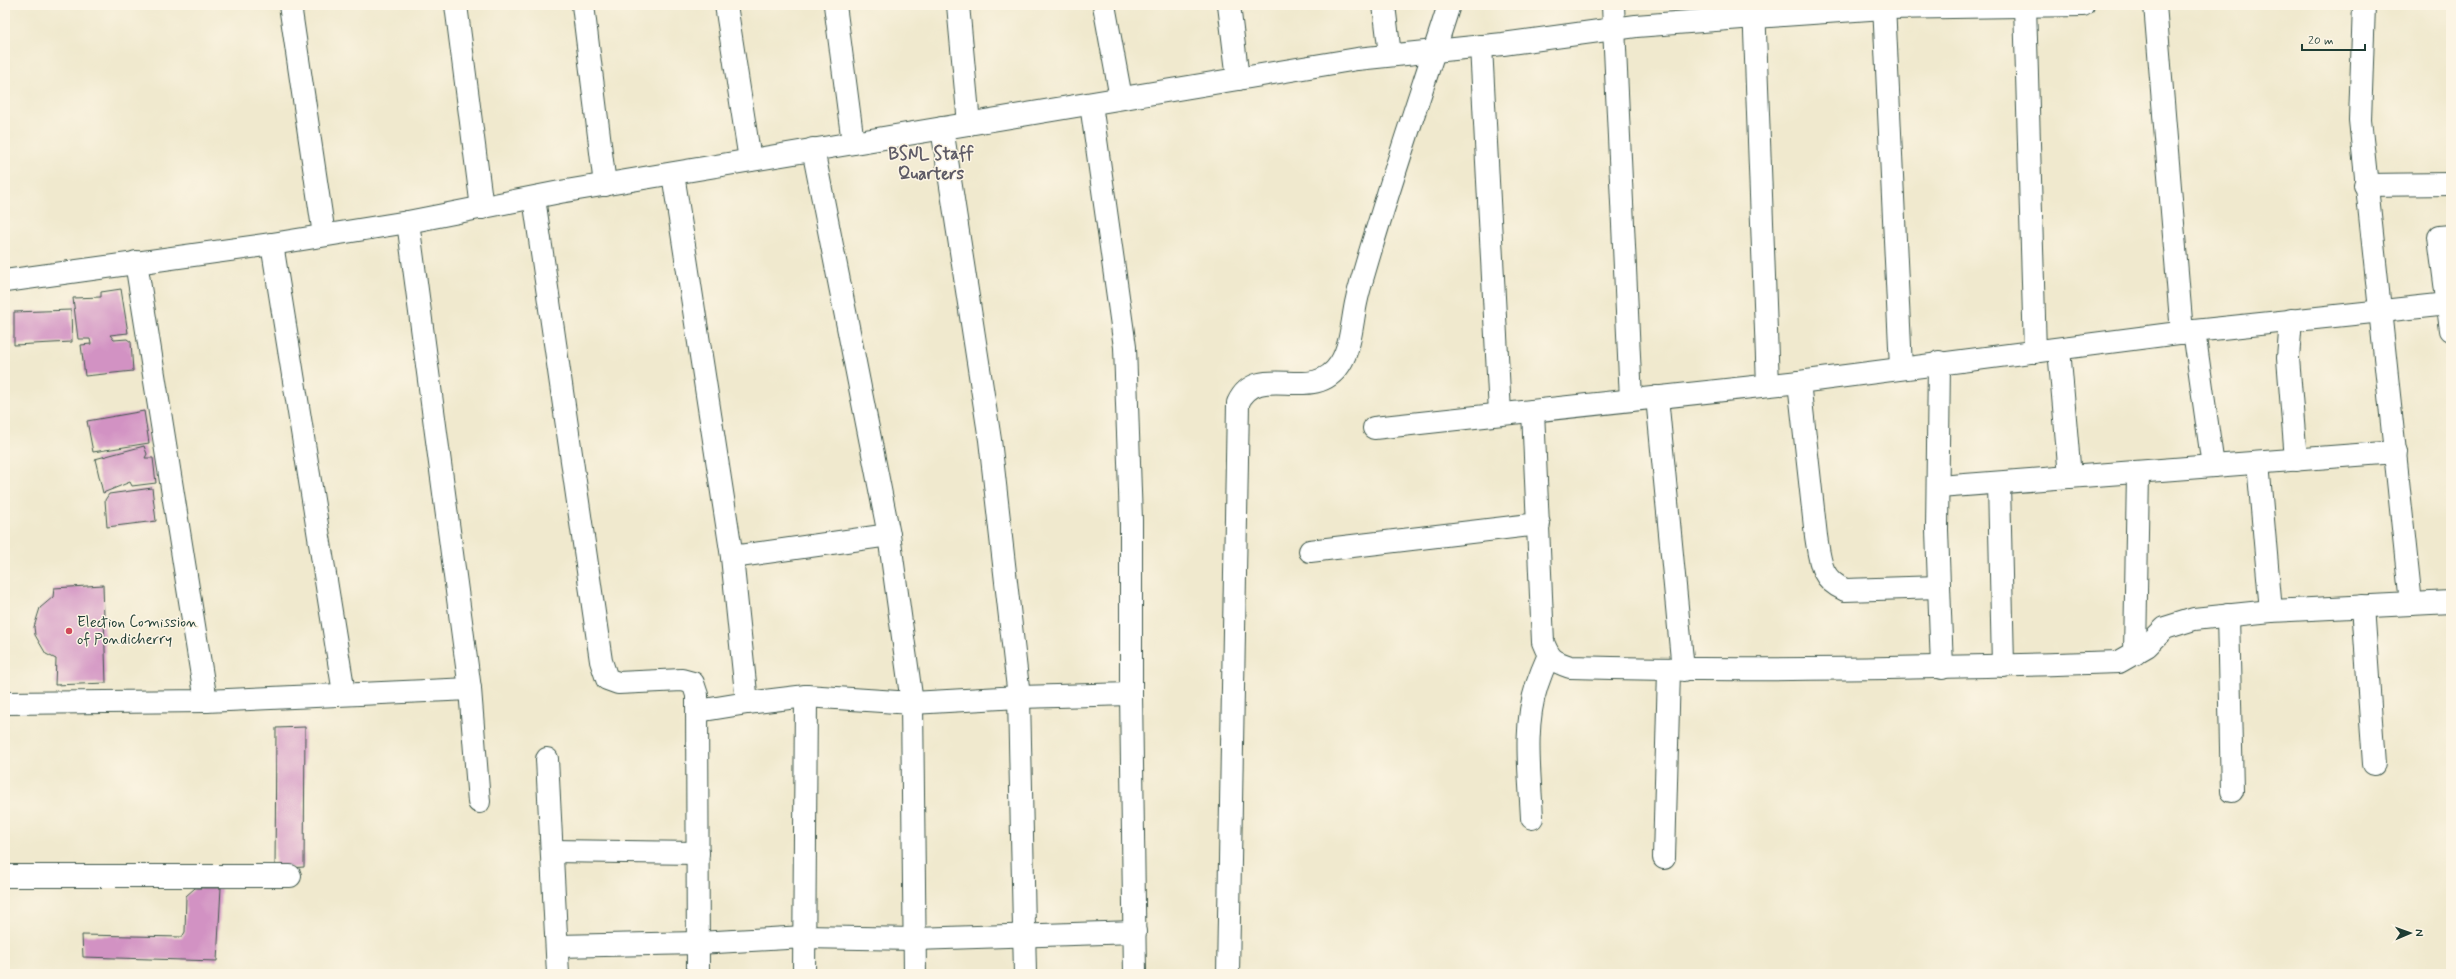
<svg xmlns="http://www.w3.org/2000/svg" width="2456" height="979" viewBox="0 0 2456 979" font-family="Mynerve,sans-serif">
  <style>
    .building { fill: #d292c3 }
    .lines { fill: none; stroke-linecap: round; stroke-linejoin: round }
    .minor-casing { stroke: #3e574b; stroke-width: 24 }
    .minor { stroke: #fff; stroke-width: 22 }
    .poi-dot { fill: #d1495b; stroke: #fcf5e5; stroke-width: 1.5 }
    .labels { text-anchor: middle; stroke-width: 3; stroke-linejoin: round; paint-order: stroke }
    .poi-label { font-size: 15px; fill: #1f3d34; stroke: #fcf5e5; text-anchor: start }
    .quarter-label { font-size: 17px; font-weight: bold; fill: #5e5b66; stroke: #fcf5e5 }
  </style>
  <rect width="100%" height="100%" fill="#fcf5e5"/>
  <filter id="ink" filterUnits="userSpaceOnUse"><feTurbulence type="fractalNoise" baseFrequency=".025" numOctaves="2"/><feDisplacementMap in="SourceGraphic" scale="8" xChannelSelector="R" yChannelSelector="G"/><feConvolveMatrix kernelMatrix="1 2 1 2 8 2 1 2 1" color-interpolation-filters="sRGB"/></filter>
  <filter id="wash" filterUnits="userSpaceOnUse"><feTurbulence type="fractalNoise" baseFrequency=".012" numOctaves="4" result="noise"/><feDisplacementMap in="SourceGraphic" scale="16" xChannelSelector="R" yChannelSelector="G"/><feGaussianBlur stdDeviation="0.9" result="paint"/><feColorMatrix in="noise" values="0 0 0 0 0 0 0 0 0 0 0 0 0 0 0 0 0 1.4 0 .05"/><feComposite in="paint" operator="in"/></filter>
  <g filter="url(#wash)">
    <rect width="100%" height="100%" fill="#f0e9ce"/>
    <g id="blocks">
      <g class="building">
        <polygon points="121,289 128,333 110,335 114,340 127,339 131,342 133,371 85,376 81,345 91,344 90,339 78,339 73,298 101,297 101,292"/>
        <polygon points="71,310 72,342 14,345 14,312"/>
        <polygon points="144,411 149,443 93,452 87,421"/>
        <polygon points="144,446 147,454 145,458 153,458 156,483 132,486 130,482 103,493 95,459"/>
        <polygon points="152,488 156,521 107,527 105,500 109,494"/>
        <polygon points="103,585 106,683 55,685 56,659 46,654 35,635 34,627 40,608 53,597 54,588"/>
        <polygon points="305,727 304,867 275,869 276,728"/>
        <polygon points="195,888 221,888 217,961 83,957 82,935 182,937 185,932 186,896"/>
      </g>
    </g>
  </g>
  <g filter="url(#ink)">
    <use href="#blocks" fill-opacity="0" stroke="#3e574b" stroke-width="1"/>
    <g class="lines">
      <g class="minor-casing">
        <g id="minor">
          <polyline points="290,5 324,235"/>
          <polyline points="456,5 482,208"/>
          <polyline points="583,5 605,185"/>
          <polyline points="726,5 750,160"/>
          <polyline points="835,5 853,143"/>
          <polyline points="958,5 969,124"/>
          <polyline points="1104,5 1121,98"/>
          <polyline points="1229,5 1238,79"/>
          <polyline points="1384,5 1390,55"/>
          <polyline points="1613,5 1631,400"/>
          <polyline points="1754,5 1768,385"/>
          <polyline points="1884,5 1901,368"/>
          <polyline points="2025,5 2035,352"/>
          <polyline points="2155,5 2182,333"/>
          <polyline points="2364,5 2360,120 2411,604"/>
          <polyline points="1481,46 1500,413"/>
          <polyline points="1091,104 1125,347 1131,520 1131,694 1135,974"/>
          <polyline points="942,128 990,440 1019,697 1025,974"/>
          <polyline points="813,149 889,535 912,703 915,974"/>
          <polyline points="673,174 732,557 747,703 698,711"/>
          <polyline points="2365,185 2451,184"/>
          <polyline points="534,198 601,661 607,679 618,683 682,680 693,683 697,695 698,974"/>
          <polyline points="408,222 470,689 479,802"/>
          <polyline points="2451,236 2439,237 2451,330"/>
          <polyline points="272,244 344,693"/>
          <polyline points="136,262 206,701"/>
          <polyline points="5,281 272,244 408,222 560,192 1357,59 1503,44 1636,26 1755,17 1884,8 2083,5"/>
          <polyline points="2291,320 2288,358 2296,460"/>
          <polyline points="2194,331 2213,466"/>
          <polyline points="2059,349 2070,477"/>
          <polyline points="1939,362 1937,530 1942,668"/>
          <path d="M 1799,382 L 1816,536 C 1820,561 1820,579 1845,590 L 1939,587"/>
          <polyline points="1657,397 1683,670"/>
          <path d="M 1533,411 L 1543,642 C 1550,660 1553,661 1570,667 C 1753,672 1936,668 2119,662 L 2147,646 L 2165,628 L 2194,619 L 2271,611 L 2451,602"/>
          <polyline points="1374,428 1799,382 2194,331 2448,304"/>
          <polyline points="2258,463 2271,611"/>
          <polyline points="1999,483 2003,666"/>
          <polyline points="1939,487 2396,452"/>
          <polyline points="1310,551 1539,524"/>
          <polyline points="732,557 889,535"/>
          <polyline points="2363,606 2374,764"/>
          <polyline points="2228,615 2232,791"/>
          <polyline points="2135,654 2138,472"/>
          <polyline points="5,703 206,701 470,689"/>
          <polyline points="747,703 806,696 912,703 1019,697 1131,694"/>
          <polyline points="547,759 558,974"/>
          <path d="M 1532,818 C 1530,775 1523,727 1537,685 C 1540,676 1544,666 1548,657"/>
          <polyline points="552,851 698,853"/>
          <polyline points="1664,858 1669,670"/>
          <polyline points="5,876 290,876"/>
          <polyline points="557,946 698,943 804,937 915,939 1135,932"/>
          <polyline points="804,974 806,696"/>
          <path d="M 1228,974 L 1238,403 C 1258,359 1313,406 1340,364 C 1351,347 1352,322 1356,303 C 1359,288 1364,273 1368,259 C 1393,174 1422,90 1449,5"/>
        </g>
      </g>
      <use href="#minor" class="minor"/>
    </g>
  </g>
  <circle class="poi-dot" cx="69" cy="631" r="4"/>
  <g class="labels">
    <g class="poi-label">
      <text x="77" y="627">Election Comission<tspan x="77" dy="17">of Pondicherry</tspan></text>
    </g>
    <g class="quarter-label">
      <text x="931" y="159">BSNL Staff<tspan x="931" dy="20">Quarters</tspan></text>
    </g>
  </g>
  <rect width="2456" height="979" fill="none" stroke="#fcf5e5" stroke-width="20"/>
  <g transform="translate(2410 933) rotate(88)" stroke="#fcf5e5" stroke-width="3" paint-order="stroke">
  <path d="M0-3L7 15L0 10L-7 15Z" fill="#1f3d34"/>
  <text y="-6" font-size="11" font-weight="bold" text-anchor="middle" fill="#1f3d34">N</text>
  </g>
  <path d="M2302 44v6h63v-6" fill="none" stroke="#1f3d34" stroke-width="2"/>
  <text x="2308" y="44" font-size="12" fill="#1f3d34" stroke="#fcf5e5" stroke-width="3" paint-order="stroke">20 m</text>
</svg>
